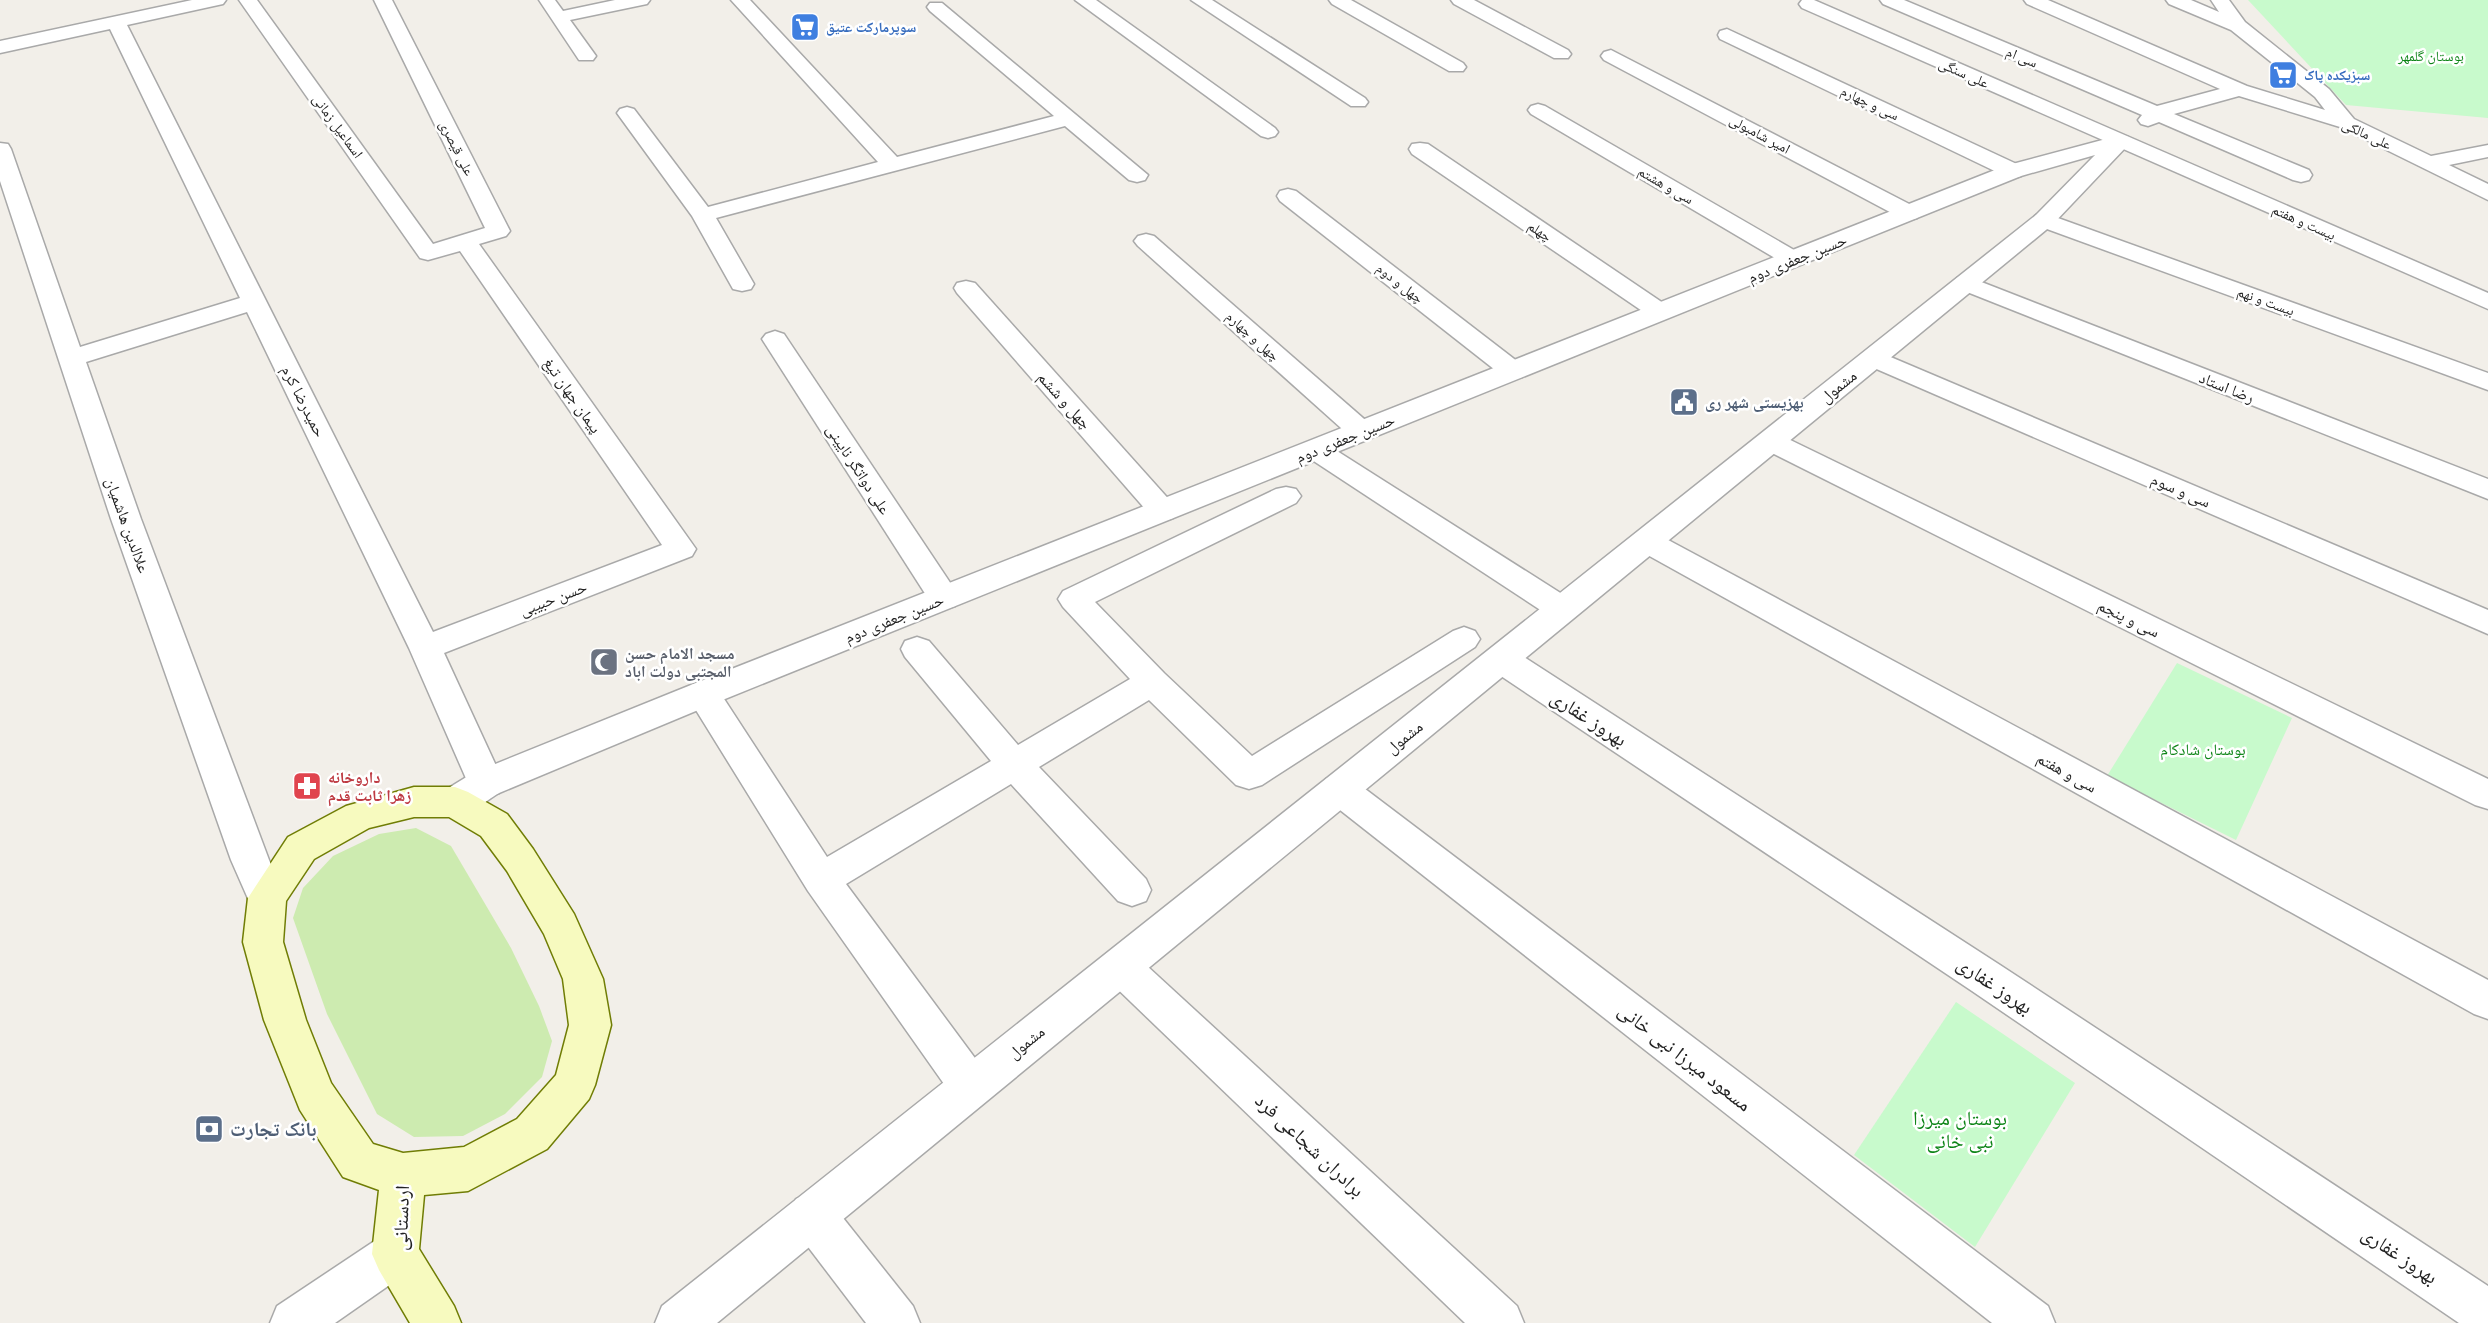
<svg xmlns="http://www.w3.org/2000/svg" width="2488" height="1323" viewBox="0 0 2488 1323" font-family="Roboto,'Noto Naskh Arabic',sans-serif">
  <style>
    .grass { fill: #cdebb0 }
    .park { fill: #c8facc }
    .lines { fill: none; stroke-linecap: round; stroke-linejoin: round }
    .minor-casing { stroke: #a9a9a9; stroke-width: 3 }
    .tertiary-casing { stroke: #a9a9a9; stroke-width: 3 }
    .secondary-casing { stroke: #707d05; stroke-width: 3 }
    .minor { fill: #fff; fill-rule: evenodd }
    .tertiary { fill: #fff; fill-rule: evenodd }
    .secondary { fill: #f7fabf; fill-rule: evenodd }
    .labels { text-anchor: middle; stroke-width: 5; stroke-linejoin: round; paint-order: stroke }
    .far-shop-label { font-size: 14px; font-weight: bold; fill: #366cbe; stroke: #fff; text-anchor: start }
    .far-park-label { font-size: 14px; fill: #0c8416; stroke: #fff }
    .far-street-label { font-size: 14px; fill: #222; stroke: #fff }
    .street-label { font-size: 16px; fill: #222; stroke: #fff }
    .service-label { font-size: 16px; font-weight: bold; fill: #4e5e75; stroke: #fff; text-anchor: start }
    .worship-label { font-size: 16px; font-weight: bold; fill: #5b616d; stroke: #fff; text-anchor: start }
    .park-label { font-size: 16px; fill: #0c8416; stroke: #fff }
    .health-label { font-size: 16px; font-weight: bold; fill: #be3a42; stroke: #fff; text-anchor: start }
    .near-street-label { font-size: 20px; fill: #222; stroke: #fff }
    .near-park-label { font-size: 20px; fill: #0c8416; stroke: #fff }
    .near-service-label { font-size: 20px; font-weight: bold; fill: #4e5e75; stroke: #fff; text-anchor: start }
  </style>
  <rect width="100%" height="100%" fill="#f2efe9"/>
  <polygon class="grass" points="416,828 451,846 511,948 539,1006 552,1041 542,1077 505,1114 463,1136 414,1137 377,1114 327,1014 293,918 303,888 333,856 379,834"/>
  <g class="park">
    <polygon points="2248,0 2488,0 2488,118 2346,105"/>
    <polygon points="2177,663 2292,718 2236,840 2107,776"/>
    <polygon points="1956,1002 2075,1083 1975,1247 1854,1155"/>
  </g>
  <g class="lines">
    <g class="minor-casing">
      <g id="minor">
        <polygon points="192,0 226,0 223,4 127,25 433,632 662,545 460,251 428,260 420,258 239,0 257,0 433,244 485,228 374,0 392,0 510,231 506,236 479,244 696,549 692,556 444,653 504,783 499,793 486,797 473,793 468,783 409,648 247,312 86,362 141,519 269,860 286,898 281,910 267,914 253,910 231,860 111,519 0,181 0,143 8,144 11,149 80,347 240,298 110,29 0,53 0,41"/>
        <polygon points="539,0 555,0 563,11 615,0 650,0 647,4 570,20 596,56 593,60 579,60"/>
        <polygon points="731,0 750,0 897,157 1054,116 930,11 927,7 930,3 942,3 1148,175 1145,180 1137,182 1129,180 1065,126 716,218 754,284 751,289 742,291 733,289 692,216 617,113 620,109 627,107 634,109 708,207 878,162"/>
        <polygon points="1075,0 1096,0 1275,128 1278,132 1275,136 1268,138 1261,136"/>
        <polygon points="1191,0 1212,0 1365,98 1368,102 1365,106 1351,106"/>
        <polygon points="1329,0 1351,0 1463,63 1466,67 1463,71 1449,71 1332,4"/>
        <polygon points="1451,0 1474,0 1568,50 1571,54 1568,58 1554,58 1454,4"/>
        <polygon points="1802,0 1814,0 2488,293 2488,309 1802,8 1799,4"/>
        <polygon points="1880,0 1904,0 2157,106 2220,89 2027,4 2024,0 2048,0 2247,86 2325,110 2315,97 2231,30 2169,4 2166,0 2191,0 2219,12 2211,0 2229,0 2245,22 2329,89 2354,119 2431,156 2488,145 2488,157 2449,165 2488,184 2488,200 2340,127 2239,96 2174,114 2309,170 2312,175 2309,180 2301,182 2293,180 2159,122 2148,126 2141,124 2138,120 2142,115 1883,4"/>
        <polygon points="1727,29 2021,166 2024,171 2021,176 2013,178 2005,176 1720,39 1718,35 1720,31"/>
        <polygon points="1611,50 1917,208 1920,213 1917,218 1909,220 1901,218 1604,60 1601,56 1604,52"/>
        <polygon points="1538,104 1545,106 1801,254 1805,259 1801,264 1793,266 1785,264 1531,114 1528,110 1531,106"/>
        <polygon points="1420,143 1428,144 1669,307 1673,312 1669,317 1660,320 1651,317 1412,154 1409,149 1412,144"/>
        <polygon points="1288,189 1296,191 1522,365 1526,371 1522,377 1513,379 1504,377 1280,201 1277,196 1280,191"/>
        <polygon points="2044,213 2488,373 2488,390 2036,225 2033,220 2036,215"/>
        <polygon points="1146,234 1154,236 1371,425 1375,431 1371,437 1361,440 1351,437 1138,246 1134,241 1138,236"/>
        <polygon points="1966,276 2488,479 2488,499 1957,288 1954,283 1957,278"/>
        <polygon points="966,281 975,283 1173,504 1178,511 1173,518 1163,521 1153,518 957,293 954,288 957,283"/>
        <polygon points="775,331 784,334 955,590 960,598 955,606 944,609 933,606 762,339 766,334"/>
        <polygon points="1874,350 2488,610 2488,634 1865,364 1861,358 1865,352"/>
        <polygon points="1770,432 1780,435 2488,779 2488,809 2475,805 1760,447 1756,441 1760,435"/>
        <polygon points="1316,441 1326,444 1573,601 1578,609 1573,617 1562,620 1551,617 1306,456 1302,450 1306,444"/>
        <polygon points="1286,487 1296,489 1301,496 1296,503 1095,602 1164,673 1252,756 1453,631 1464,627 1475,631 1480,639 1475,647 1262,785 1249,789 1236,785 1149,700 1039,767 1146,879 1151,890 1146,901 1132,906 1118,901 1011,784 846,884 986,1073 992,1087 986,1101 971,1107 956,1101 808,891 686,694 691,685 703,681 715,685 827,857 991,761 905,657 901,649 905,641 917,637 929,641 1018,745 1130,679 1063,607 1058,599 1063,591 1276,489"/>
        <polygon points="1646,531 1657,534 2488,980 2488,1019 2474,1014 1635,548 1631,541 1635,534"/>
        <polygon points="1501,647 1513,650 2000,965 2488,1286 2488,1323 2459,1323 1972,991 1489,668 1485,659 1489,650"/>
        <polygon points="1339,775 1352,779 2048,1306 2055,1323 1992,1323 1326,799 1321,789 1326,779"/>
        <polygon points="1120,948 1134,954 1517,1306 1524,1323 1465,1323 1106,978 1100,966 1106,954"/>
        <polygon points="812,1192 828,1199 913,1306 920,1323 866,1323 796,1231 789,1215 796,1199"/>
      </g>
    </g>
    <g class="tertiary-casing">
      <g id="tertiary">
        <path d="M 2121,135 L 2128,137 L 2132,141 L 2128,145 L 2052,225 L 717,1323 L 655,1323 L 662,1306 L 2036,215 L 2095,155 L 2021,176 L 715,703 L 499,793 C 479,805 466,820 442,812 L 437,802 L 442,792 L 473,773 L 691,685 L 2005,166 Z"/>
        <polygon points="395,1231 411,1238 418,1254 411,1270 335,1323 270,1323 277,1306 379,1238"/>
      </g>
    </g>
    <g class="secondary-casing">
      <path id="secondary" d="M 414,787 L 455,787 L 468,792 L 507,814 L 533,849 L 574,914 L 603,979 L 611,1025 L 595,1085 L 589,1099 L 547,1149 L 468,1191 L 424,1195 L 419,1249 L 454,1306 L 461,1323 L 410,1323 L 379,1270 L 372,1254 L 379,1190 L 343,1177 L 300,1110 L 264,1020 L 243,942 L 248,898 L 288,837 L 346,806 ZM 414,817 L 449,817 L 481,836 L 507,871 L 544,934 L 563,979 L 569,1025 L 556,1075 L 517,1119 L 464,1147 L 403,1153 L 373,1144 L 331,1083 L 306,1020 L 283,942 L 286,901 L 314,859 L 369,828 Z"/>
    </g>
    <use href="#minor" class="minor"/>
    <use href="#tertiary" class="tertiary"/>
    <use href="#secondary" class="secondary"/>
  </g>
  <defs>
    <g id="supermarket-square" transform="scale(1.5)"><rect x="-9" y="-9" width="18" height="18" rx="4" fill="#3f7fe0" stroke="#fff"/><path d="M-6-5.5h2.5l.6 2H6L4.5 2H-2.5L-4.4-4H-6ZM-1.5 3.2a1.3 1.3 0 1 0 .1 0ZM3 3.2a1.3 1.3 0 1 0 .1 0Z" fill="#fff"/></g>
    <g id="civic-square" transform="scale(1.5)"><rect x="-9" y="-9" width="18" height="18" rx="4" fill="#5c6f8a" stroke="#fff"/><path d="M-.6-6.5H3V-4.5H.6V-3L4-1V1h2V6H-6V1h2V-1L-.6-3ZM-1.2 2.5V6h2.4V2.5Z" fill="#fff"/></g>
    <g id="mosque-square" transform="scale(1.5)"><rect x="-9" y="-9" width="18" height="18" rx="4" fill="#6b7280" stroke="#fff"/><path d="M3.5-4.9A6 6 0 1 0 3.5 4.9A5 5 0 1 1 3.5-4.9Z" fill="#fff"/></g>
    <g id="pharmacy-square" transform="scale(1.5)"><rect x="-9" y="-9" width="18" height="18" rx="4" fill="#e0444e" stroke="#fff"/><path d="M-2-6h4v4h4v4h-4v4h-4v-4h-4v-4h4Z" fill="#fff"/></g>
    <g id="bank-square" transform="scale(1.5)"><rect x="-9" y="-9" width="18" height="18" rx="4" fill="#5c6f8a" stroke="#fff"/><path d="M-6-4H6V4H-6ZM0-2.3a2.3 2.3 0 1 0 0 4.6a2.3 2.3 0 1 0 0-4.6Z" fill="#fff"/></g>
  </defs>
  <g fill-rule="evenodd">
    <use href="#supermarket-square" x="805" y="27"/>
    <use href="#supermarket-square" x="2283" y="75"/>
    <use href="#civic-square" x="1684" y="402"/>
    <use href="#mosque-square" x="604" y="662"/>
    <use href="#pharmacy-square" x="307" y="786"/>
    <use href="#bank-square" x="209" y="1129"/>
  </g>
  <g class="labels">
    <g class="far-shop-label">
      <text x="826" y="32">سوپرمارکت عتیق</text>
      <text x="2304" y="80">سبزیکده پاک</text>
    </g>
    <g class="far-park-label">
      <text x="2431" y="61">بوستان گلمهر</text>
    </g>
    <g class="far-street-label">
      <text transform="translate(2022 57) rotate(23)" y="5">سی ام</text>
      <text transform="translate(1964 73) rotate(24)" y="5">علی سنگی</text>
      <text transform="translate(1870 103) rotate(25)" y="5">سی و چهارم</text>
      <text transform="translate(338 126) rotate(54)" y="5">اسماعیل زمانی</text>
      <text transform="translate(1760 134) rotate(28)" y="5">امیر شامبولی</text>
      <text transform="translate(2367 134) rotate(25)" y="5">علی مالکی</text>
      <text transform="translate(457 148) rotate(63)" y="5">علی قیصری</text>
      <text transform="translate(1666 185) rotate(30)" y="5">سی و هشتم</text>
      <text transform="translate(2304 222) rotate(24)" y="5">بیست و هفتم</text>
      <text transform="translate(1540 231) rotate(34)" y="5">چهلم</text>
      <text transform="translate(1400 283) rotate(38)" y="5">چهل و دوم</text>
      <text transform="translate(2266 301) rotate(20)" y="5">بیست و نهم</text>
      <text transform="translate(1253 336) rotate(42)" y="5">چهل و چهارم</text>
    </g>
    <g class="street-label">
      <text transform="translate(1797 258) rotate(-22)" y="6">حسین جعفری دوم</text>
      <text transform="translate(1838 386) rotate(-39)" y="6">مشمول</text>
      <text transform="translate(2227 387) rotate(22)" y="6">رضا استاد</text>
      <text transform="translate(573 395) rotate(55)" y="6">پیمان جهان تیغ</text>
      <text transform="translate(1065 400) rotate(48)" y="6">چهل و ششم</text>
      <text transform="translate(304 401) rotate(63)" y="6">حمیدرضا کرم</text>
      <text transform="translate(1345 438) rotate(-22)" y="6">حسین جعفری دوم</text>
      <text transform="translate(859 469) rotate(57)" y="6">علی دواتگر نایینی</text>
      <text transform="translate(2181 490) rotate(23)" y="6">سی و سوم</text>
      <text transform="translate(128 525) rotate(70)" y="6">علاالدین هاشمیان</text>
      <text transform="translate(553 598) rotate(-21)" y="6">حسن حبیبی</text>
      <text transform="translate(894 618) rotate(-22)" y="6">حسین جعفری دوم</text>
      <text transform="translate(2129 618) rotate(26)" y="6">سی و پنجم</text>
      <text transform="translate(1404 737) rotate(-39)" y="6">مشمول</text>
      <text transform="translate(2067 772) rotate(29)" y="6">سی و هفتم</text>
      <text transform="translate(1026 1042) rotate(-39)" y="6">مشمول</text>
    </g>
    <g class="service-label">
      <text x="1705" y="408">بهزیستی شهر ری</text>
    </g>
    <g class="worship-label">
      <text x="625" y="659">مسجد الامام حسن<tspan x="625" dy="18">المجتبى دولت اباد</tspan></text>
    </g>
    <g class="park-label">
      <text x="2203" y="755">بوستان شادکام</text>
    </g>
    <g class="health-label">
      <text x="328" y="783">داروخانه<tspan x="328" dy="18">زهرا ثابت قدم</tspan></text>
    </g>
    <g class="near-street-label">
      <text transform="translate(1589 718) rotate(33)" y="7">بهروز غفاری</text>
      <text transform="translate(1995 985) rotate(34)" y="7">بهروز غفاری</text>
      <text transform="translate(1685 1057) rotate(38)" y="7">مسعود میرزا نبی خانی</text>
      <text transform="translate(1310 1145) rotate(43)" y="7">برادران شجاعی فرد</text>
      <text transform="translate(401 1218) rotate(-88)" y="7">اردستانی</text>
      <text transform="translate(2400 1255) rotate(34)" y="7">بهروز غفاری</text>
    </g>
    <g class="near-park-label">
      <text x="1960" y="1125">بوستان میرزا<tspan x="1960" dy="23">نبی خانی</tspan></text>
    </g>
    <g class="near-service-label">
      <text x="230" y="1136">بانک تجارت</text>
    </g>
  </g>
</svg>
